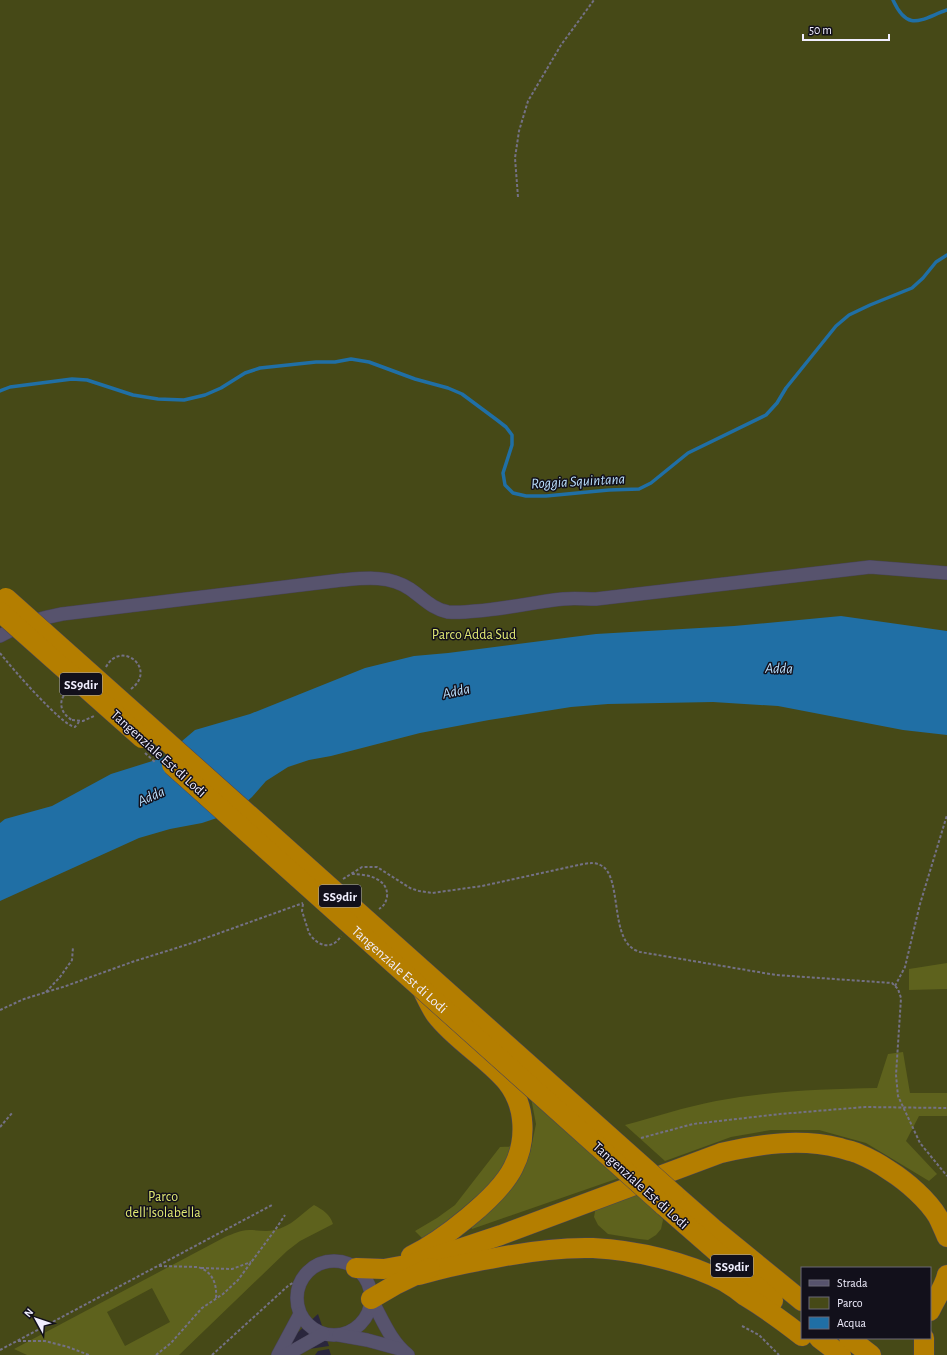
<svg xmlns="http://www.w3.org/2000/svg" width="947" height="1355" viewBox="0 0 947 1355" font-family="'Alegreya Sans',sans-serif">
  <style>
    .green { fill: #464917; fill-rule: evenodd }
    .forest { fill: #5e621d; fill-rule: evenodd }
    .water { fill: #206fa5 }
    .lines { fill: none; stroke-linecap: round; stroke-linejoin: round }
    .stream { stroke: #206fa5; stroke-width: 3.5 }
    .minor-casing { stroke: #484458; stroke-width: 14 }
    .highway-casing { stroke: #484458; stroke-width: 21 }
    .path { stroke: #747185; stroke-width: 2; stroke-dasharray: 3 2; stroke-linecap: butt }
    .minor { stroke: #57536d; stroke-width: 13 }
    .highway { stroke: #b47e00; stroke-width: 20 }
    .highway-bridge-casing { stroke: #484458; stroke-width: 21; stroke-linecap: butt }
    .path-bridge { stroke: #747185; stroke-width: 2; stroke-dasharray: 3 2; stroke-linecap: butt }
    .highway-bridge { stroke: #b47e00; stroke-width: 20 }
    .labels { text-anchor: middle; stroke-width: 3; stroke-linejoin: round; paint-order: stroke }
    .shield { fill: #12101b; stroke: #adabba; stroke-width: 1 }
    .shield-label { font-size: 13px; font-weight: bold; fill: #f0eefe }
    .park-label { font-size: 14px; fill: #e1e973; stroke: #12101b }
    .street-label { font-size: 14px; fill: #f0eefe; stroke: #12101b }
    .water-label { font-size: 15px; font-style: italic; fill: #badffd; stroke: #12101b }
  </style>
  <rect width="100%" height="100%" fill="#2a263d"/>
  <path class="green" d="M 0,0 L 947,0 L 947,1355 L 331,1355 L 329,1349 L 318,1351 L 315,1355 L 299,1355 L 309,1349 L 329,1346 L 318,1314 L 273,1355 L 0,1355 ZM 802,1268 L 930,1268 L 930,1338 L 802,1338 Z"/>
  <g class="forest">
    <polygon points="947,963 947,989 909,990 909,969"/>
    <path d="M 903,1052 L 910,1093 L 947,1093 L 947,1116 L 919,1116 L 906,1141 L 937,1174 L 929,1181 L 866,1143 L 819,1130 L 771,1130 L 731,1137 L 665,1161 L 625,1125 C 655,1117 685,1107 716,1101 C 769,1091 823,1089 877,1088 L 888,1054 Z"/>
    <polygon points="531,1098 619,1178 472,1229 469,1223 517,1176 530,1153 536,1124"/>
    <polygon points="516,1146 497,1176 486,1188 463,1208 424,1240 415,1231 437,1218 455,1205 500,1147"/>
    <polygon points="635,1192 662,1215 663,1220 661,1229 656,1235 648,1240 639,1239 608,1234 598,1225 594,1217 596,1206"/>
    <path d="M 314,1205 C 323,1210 330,1214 333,1224 L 300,1241 L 287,1251 L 179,1355 L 27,1355 L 14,1349 L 225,1237 C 233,1234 240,1230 249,1230 C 258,1230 266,1232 274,1230 C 291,1227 301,1214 314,1205 ZM 152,1288 L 170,1322 L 125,1346 L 107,1312 Z"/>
  </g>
  <polygon class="water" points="841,616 947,631 947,735 903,730 778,706 713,702 608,704 571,707 489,720 420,733 331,756 309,760 288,767 266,781 252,797 235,812 202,823 170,829 139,838 0,901 0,823 5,819 52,806 111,774 162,758 195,730 250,714 365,668 414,656 448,653 596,634 734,626"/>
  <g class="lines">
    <g class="stream">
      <path d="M 893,0 C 908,33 921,19 947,10"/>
      <polyline points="0,391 10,387 72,379 87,380 133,395 158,399 184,400 205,395 221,388 245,373 260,368 316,362 335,362 351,359 369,362 415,379 448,388 462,394 497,420 506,427 512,435 512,445 503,473 505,485 513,493 526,496 546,496 609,490 639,489 651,483 688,453 766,415 777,403 786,388 836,326 849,315 870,305 912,288 923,278 936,262 947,255"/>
    </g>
    <g class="minor-casing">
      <g id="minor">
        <path d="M 0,636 C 20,624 40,618 62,614 L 342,580 C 365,578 389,575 410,589 C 422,597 432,609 448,612 C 457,613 467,612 476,611 C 505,609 534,602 563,599 C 574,598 585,599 596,599 L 870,567 L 947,573"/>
        <circle cx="334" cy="1298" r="37"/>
        <path d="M 371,1299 C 382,1318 390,1341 408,1355"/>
        <polyline points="339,1335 367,1340 400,1349"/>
        <polyline points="278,1355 300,1314"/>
        <polyline points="286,1355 323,1334"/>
      </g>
    </g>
    <g class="highway-casing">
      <g id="highway">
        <polyline points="674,1194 715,1230 802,1301"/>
        <polyline points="663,1205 773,1301"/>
        <path d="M 411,1256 C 441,1241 498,1198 513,1168 C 527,1141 526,1106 507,1082 C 486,1057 456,1041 436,1015 C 431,1008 427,999 423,991"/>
        <path d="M 356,1268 L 384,1269 L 417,1263 L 501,1235 L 721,1153 C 760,1144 800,1138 840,1148 C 846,1150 852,1151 857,1153 C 869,1158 880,1164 890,1171 C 906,1181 928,1200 938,1217 C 941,1223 944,1230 947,1237"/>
        <path d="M 419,1275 C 443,1268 466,1263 490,1259 C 524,1252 558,1247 593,1248 C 636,1250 687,1262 725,1282 C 732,1286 739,1291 745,1296 C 765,1308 784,1322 802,1336"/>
        <polyline points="371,1299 395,1285 430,1268"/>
        <path d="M 930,1311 C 935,1299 944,1288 947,1275"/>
        <polyline points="819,1338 841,1355"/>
        <polyline points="849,1338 871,1355"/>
        <polyline points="924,1338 924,1355"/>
      </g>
    </g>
    <g class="path">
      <polyline points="518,197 515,158 519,131 528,101 561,45 594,0"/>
      <path d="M 0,653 C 10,666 62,726 75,727 L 79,722"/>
      <path d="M 106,667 C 121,639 158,669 131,689"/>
      <polyline points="72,720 83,721 94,716"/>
      <path d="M 352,874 C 366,874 389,878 387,897 C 386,902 384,906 379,909"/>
      <path d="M 343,879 L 362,867 L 377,867 L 410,888 L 419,891 L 432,893 L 482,886 L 583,864 C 590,863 596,862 602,866 C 621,877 611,933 632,948 C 634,950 638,951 640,952 L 776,975 L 892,983 L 898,989 L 901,998 L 896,1075 L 898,1096 L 920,1143 L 947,1176"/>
      <polyline points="303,904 302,911 309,933"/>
      <polyline points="895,986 905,967 920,904 947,815"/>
      <polyline points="46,992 60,977 72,960 73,947"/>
      <polyline points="0,1010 24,999 66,986 132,962 192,943 303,903"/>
      <polyline points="0,1127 13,1112"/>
      <polyline points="641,1138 693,1124 780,1114 865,1107 947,1108"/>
      <path d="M 159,1266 L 198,1267 C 213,1272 217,1284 216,1298"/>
      <polyline points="201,1268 232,1269 251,1262"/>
      <polyline points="742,1326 759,1335 779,1355"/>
      <polyline points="18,1341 45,1341 68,1347 89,1355"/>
      <polyline points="0,1350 272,1205"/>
      <polyline points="156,1355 171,1343 202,1308 223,1294 238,1280 275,1230 285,1215"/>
      <polyline points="212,1355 289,1285 302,1278"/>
    </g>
    <use href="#minor" class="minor"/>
    <use href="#highway" class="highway"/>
    <g class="highway-bridge-casing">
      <g id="highway-bridge">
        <polyline points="6,598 674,1194"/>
        <polyline points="0,612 142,738"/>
        <path id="s1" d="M 172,765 L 663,1205"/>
      </g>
    </g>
    <g class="path-bridge">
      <path d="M 67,692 C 57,701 61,714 72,720"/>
      <polyline points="145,753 156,763"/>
      <path d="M 309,933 C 317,946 332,951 341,936"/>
    </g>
    <use href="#highway-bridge" class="highway-bridge"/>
  </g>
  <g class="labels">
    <g class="shield">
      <rect x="60" y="673" width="42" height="22" rx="3"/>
      <rect x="319" y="885" width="42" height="22" rx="3"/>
      <rect x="711" y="1255" width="42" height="22" rx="3"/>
    </g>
    <g class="shield-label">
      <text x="81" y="689">SS9dir</text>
      <text x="340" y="901">SS9dir</text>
      <text x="732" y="1271">SS9dir</text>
    </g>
    <g class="park-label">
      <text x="474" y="639">Parco Adda Sud</text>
      <text x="163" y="1201">Parco<tspan x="163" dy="16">dell'Isolabella</tspan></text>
    </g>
    <g class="street-label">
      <text transform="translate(159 753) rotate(42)" y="5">Tangenziale Est di Lodi</text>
      <text dy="5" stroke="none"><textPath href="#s1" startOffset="306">Tangenziale Est di Lodi</textPath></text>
      <text transform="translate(641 1185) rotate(42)" y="5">Tangenziale Est di Lodi</text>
    </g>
    <g class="water-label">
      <text transform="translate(578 481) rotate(-3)" y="5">Roggia Squintana</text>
      <text transform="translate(779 668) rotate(1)" y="5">Adda</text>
      <text transform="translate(456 691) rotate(-12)" y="5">Adda</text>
      <text transform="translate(151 796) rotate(-24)" y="5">Adda</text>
    </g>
  </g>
  <rect x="801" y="1267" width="130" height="72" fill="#12101b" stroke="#6b6976"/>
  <rect x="809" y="1280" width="20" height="6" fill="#57536d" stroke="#6b6976"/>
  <text x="837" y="1287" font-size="12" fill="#f0eefe">Strada</text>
  <rect x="809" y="1297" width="20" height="12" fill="#464917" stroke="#6b6976"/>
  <text x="837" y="1307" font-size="12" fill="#f0eefe">Parco</text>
  <rect x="809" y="1317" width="20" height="12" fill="#206fa5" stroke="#6b6976"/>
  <text x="837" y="1327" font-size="12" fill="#f0eefe">Acqua</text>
  <g transform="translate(36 1319) rotate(310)" stroke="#12101b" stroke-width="3" paint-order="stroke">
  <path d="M0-3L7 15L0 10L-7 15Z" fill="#f0eefe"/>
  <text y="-6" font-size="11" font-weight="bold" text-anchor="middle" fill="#f0eefe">N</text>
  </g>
  <path d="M803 34v6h86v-6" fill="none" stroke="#f0eefe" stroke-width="2"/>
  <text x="809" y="34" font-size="12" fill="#f0eefe" stroke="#12101b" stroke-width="3" paint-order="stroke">50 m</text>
</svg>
